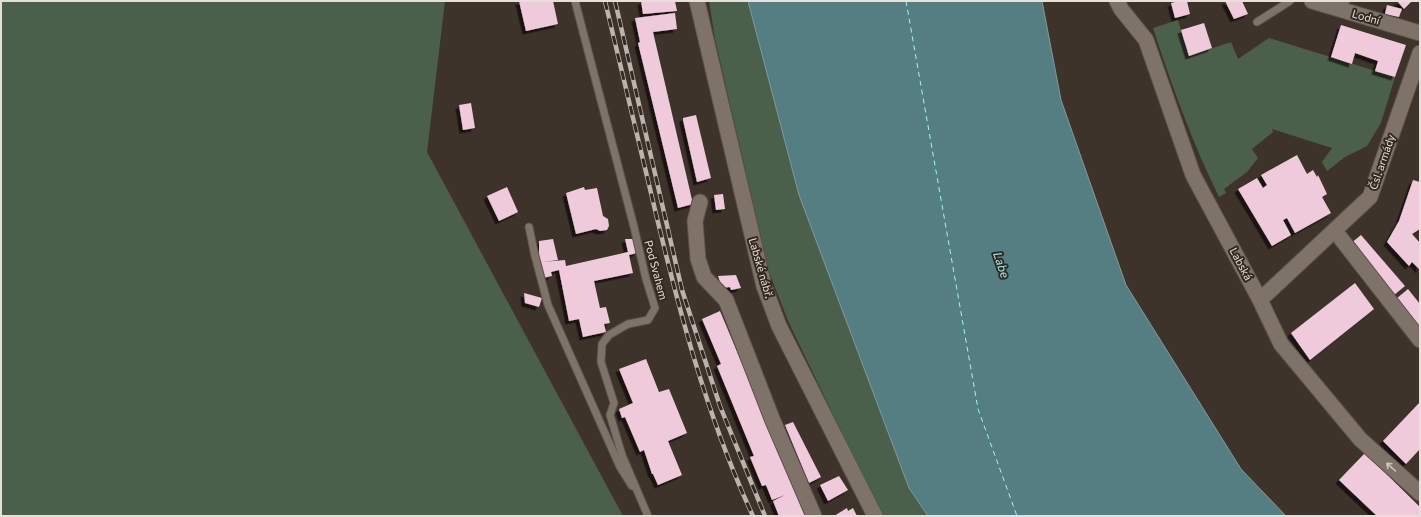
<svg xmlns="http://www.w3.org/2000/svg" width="1421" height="517" viewBox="0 0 1421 517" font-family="Commissioner,sans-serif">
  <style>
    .green { fill: #4b604a }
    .water { fill: #547e81; stroke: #809b9c }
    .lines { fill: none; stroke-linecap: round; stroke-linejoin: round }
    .ferry { stroke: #a4f2f6; stroke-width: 1; stroke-dasharray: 5 4; stroke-linecap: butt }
    .building { fill: #efcada; filter: url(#shadow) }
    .service-casing { stroke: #5a514a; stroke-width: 9 }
    .minor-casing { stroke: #5a514a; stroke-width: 17 }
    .service { stroke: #7f7369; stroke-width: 7 }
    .minor { stroke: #7f7369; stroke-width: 15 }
    .rail-casing { stroke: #bbb3ad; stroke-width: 4.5 }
    .rail { stroke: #332920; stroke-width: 3; stroke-dasharray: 9; stroke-linecap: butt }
    .oneway { stroke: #ccc4be }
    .labels { text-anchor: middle; stroke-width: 4; stroke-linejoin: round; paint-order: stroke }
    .street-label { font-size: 11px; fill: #e6dfda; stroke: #332920 }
    .water-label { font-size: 12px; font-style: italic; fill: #a4f2f6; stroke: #332920 }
  </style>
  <defs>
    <filter id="shadow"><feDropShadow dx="-3.5" dy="3.5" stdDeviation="0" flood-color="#0009"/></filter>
  </defs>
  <rect width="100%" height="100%" fill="#3e332a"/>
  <g class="green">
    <polygon points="1,1 445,1 427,152 623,516 1,516"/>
    <polygon points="709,1 748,1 799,195 909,488 928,516 882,516 789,323 769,272 715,39"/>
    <path d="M 1178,20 L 1189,56 L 1231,42 L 1238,59 L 1269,38 L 1395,77 L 1381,123 L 1367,146 L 1345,157 L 1327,171 L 1322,162 L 1332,148 L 1272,129 L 1273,132 L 1252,149 L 1258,158 L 1247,172 L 1224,189 L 1226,193 L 1219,197 C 1192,142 1172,86 1153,28 Z"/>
  </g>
  <polygon class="water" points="748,1 1042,1 1061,100 1126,285 1241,469 1286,516 928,516 909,488 799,195"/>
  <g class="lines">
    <polyline class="ferry" points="906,1 978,409 1017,516"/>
  </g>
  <g class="building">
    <polygon points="519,1 553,1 558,24 526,31"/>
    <polygon points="641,1 675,1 677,11 643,14"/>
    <polygon points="1179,1 1187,1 1190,14 1175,18 1171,3"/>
    <polygon points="1225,1 1242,1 1248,14 1234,19"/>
    <polygon points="1397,1 1412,1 1404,9"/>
    <polygon points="1387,5 1402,9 1399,17 1385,14"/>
    <polygon points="675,13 677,29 653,32 693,204 678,208 638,43 640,42 635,18"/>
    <polygon points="1204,23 1212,48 1189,56 1181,30"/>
    <polygon points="1341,25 1406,45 1395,77 1375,71 1378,61 1355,53 1352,64 1331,57"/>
    <polygon points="471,103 475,128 463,130 459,105"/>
    <polygon points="696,115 711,178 697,182 683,120 683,118"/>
    <polygon points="1297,155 1307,174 1313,170 1317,177 1318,175 1327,194 1322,197 1331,213 1295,233 1287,218 1283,220 1291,235 1272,246 1238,189 1257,178 1263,188 1267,185 1261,175"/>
    <polygon points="1413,180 1420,182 1420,229 1412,234 1420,243 1420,270 1412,262 1409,266 1387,242 1399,221"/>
    <polygon points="507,187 518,212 499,221 487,196"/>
    <polygon points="584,187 585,190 597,188 603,216 608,219 609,226 607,230 600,231 596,229 576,234 566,193"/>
    <polygon points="723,194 725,209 716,210 714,195"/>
    <polygon points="1361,235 1405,286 1394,295 1350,244"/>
    <polygon points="553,239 558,260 542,262 565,260 566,266 628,252 625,239 635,239 637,253 629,255 633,273 594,281 600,308 606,307 610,323 604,324 606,332 583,337 579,319 569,321 559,270 551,272 552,276 543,278 539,261 539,241"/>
    <polygon points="736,275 741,288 731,290 730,287 722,288 718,276"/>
    <polygon points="1355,283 1374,309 1310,360 1291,333"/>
    <polygon points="1408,289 1420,304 1420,330 1396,299"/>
    <polygon points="524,293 542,298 539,307 525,303"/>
    <polygon points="720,311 767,423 805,516 779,516 773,501 785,495 772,500 766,485 762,486 750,457 754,456 717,366 721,364 702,319"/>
    <polygon points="646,359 659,392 669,389 687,433 668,441 682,475 658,485 653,474 652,474 644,450 640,452 625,417 622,418 619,409 633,403 619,369"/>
    <polygon points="1420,402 1420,449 1406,464 1383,441"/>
    <polygon points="793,422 821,477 809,483 785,425"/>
    <polygon points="1365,453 1420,507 1420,516 1377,516 1339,480"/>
    <polygon points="839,476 848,490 828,501 820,485"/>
    <polygon points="847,508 848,511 853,508 857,516 834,516"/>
  </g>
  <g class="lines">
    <g class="service-casing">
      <g id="service">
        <polyline points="575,1 634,227 646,279 655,308 648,320 628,324 609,335 602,344 601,362 614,403 610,415 622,455 648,516"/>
        <polyline points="1341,9 1346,1"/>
        <polyline points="1257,22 1290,1"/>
        <polyline points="529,227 535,256 548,305 620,467 632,486"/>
      </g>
    </g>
    <g class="minor-casing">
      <g id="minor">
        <polyline points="697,1 764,286 779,326 875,516"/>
        <polyline points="1117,1 1121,9 1146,40 1193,175 1260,300 1281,344 1360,439 1420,493"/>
        <polyline points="1312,1 1420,33"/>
        <polyline points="700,202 695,221 698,259 704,277 726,300 773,421 814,516"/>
        <polyline points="1335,231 1420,340"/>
        <polyline points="1260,300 1370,197 1420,53"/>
      </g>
    </g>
    <use href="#service" class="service"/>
    <use href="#minor" class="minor"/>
    <g class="rail-casing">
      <g id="rail">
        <path d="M 605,1 C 620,65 636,129 651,193 C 677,303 705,413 753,516"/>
        <polyline points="615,1 682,290 720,406 765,516"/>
      </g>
    </g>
    <use href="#rail" class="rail"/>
  </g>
  <defs><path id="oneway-shaft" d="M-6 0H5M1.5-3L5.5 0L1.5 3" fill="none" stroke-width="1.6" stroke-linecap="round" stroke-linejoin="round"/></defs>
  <use class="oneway" href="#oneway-shaft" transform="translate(1391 467) rotate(-138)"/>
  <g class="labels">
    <g class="street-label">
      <text transform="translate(1366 17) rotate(16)" y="4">Lodní</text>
      <text transform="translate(1382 162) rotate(-71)" y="4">Čsl. armády</text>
      <text transform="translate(1241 264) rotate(62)" y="4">Labská</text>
      <text transform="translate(761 268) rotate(74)" y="4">Labské nábř.</text>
      <text transform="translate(656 270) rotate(75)" y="4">Pod Svahem</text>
    </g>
    <g class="water-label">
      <text transform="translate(1001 265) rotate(71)" y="4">Labe</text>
    </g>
  </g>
  <rect width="1421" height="517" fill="none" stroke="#e6dfda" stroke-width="4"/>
</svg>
